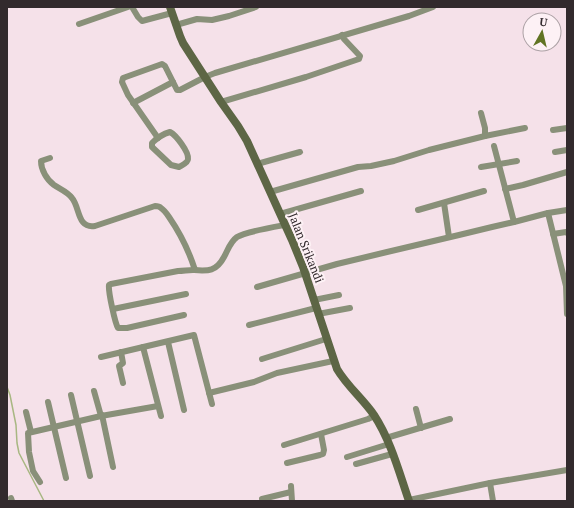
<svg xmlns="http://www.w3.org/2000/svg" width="574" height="508" viewBox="0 0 574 508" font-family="'PT Serif',serif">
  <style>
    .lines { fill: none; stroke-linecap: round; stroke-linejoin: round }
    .stream { stroke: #a8b782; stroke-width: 1.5 }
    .street { stroke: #899079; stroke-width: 6 }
    .secondary { stroke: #5d6645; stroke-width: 8 }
    .labels { text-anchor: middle; stroke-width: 4; stroke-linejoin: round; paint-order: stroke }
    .street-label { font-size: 12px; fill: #322a2d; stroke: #fdf1f5 }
  </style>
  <rect width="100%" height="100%" fill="#f5e1e9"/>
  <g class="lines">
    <polyline class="stream" points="7,387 10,395 16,425 17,443 19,453 44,501"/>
    <g class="street">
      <polyline points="132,7 138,17 142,21 172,13"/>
      <polyline points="79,24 128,7"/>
      <polyline points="176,25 197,19 212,20 229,16 256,7"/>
      <polyline points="221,102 306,77 359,59 360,56 344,39 342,35"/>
      <polyline points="133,103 173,82"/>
      <polyline points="481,113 485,128 485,136"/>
      <polyline points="553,130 567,128"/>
      <path d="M 170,132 C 176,135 189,152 188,159 C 188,163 182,165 179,167 L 171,165 L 152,147 L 152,143 C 157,138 163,134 170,132 Z"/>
      <polyline points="158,138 128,95 122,82 123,78 162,64 165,66 177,90 180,90 205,77 215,73 409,16 433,7"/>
      <polyline points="494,146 514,222"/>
      <polyline points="555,152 567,150"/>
      <path d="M 50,158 L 41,161 C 41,170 47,180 54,185 C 60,189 68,192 72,198 C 80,207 77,229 95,226 L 155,206 C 158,206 159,206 161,208 C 164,210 167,214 169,217 C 180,233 189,251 195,270"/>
      <polyline points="257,164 300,152"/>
      <polyline points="481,167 517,161"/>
      <polyline points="505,189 523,185 567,172"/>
      <polyline points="270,192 351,169 358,167 371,166 394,161 429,150 485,136 525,128"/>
      <polyline points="444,203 449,237"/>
      <polyline points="418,210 484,191"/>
      <polyline points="548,213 566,286 567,314"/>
      <polyline points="280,214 361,191"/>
      <polyline points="553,234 566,232 567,233"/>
      <polyline points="257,287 337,264 387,252 459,235 492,227 514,222 548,213 567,210"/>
      <polyline points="314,300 339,295"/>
      <polyline points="113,309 186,294"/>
      <polyline points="318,314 350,308"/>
      <path d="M 184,315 L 127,328 L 118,328 C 115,323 108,291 109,285 L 111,284 L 178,271 C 183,271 188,270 193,270 C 208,271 216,272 224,257 C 228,250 230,242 237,237 C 245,232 274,227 285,225"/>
      <polyline points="249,325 316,308"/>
      <polyline points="168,342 184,410"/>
      <polyline points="143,347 161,416"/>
      <polyline points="121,352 123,363 119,366 123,383"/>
      <polyline points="101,357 194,335 212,404"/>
      <polyline points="262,359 326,339"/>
      <polyline points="94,391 101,416"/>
      <polyline points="209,393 254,382 277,373 333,361"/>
      <polyline points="71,395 90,476"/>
      <polyline points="48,402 66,478"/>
      <polyline points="416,409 421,428"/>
      <polyline points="26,412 31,432"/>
      <polyline points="102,415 113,467"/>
      <polyline points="386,438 450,419"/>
      <polyline points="284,445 368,419 374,416"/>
      <polyline points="347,457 389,444"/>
      <polyline points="287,463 320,455 323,454 324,450 321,434"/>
      <polyline points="356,464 392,454"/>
      <polyline points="40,482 33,471 29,452 28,433 101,416 158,406"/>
      <polyline points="490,483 493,501"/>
      <polyline points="291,486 292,501"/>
      <polyline points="11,498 12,501"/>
      <polyline points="262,499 291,492"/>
      <polyline points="409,500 490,483 567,470"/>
    </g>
    <path class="secondary" d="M 170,7 L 180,36 L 183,43 L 221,102 L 238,126 L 247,141 L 292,240 L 303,267 L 337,369 C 347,386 363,399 374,415 C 391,441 399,472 409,501"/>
  </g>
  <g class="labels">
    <g class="street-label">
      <text transform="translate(306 248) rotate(68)" y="4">Jalan Srikandi</text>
    </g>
  </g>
  <rect width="574" height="508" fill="none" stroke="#322a2d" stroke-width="16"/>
  <g transform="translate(542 32) rotate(8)"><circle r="19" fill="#fdf1f5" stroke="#aca1a5"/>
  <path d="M0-3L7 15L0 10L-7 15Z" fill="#617423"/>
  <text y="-6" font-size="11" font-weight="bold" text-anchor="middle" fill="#322a2d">U</text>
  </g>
</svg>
